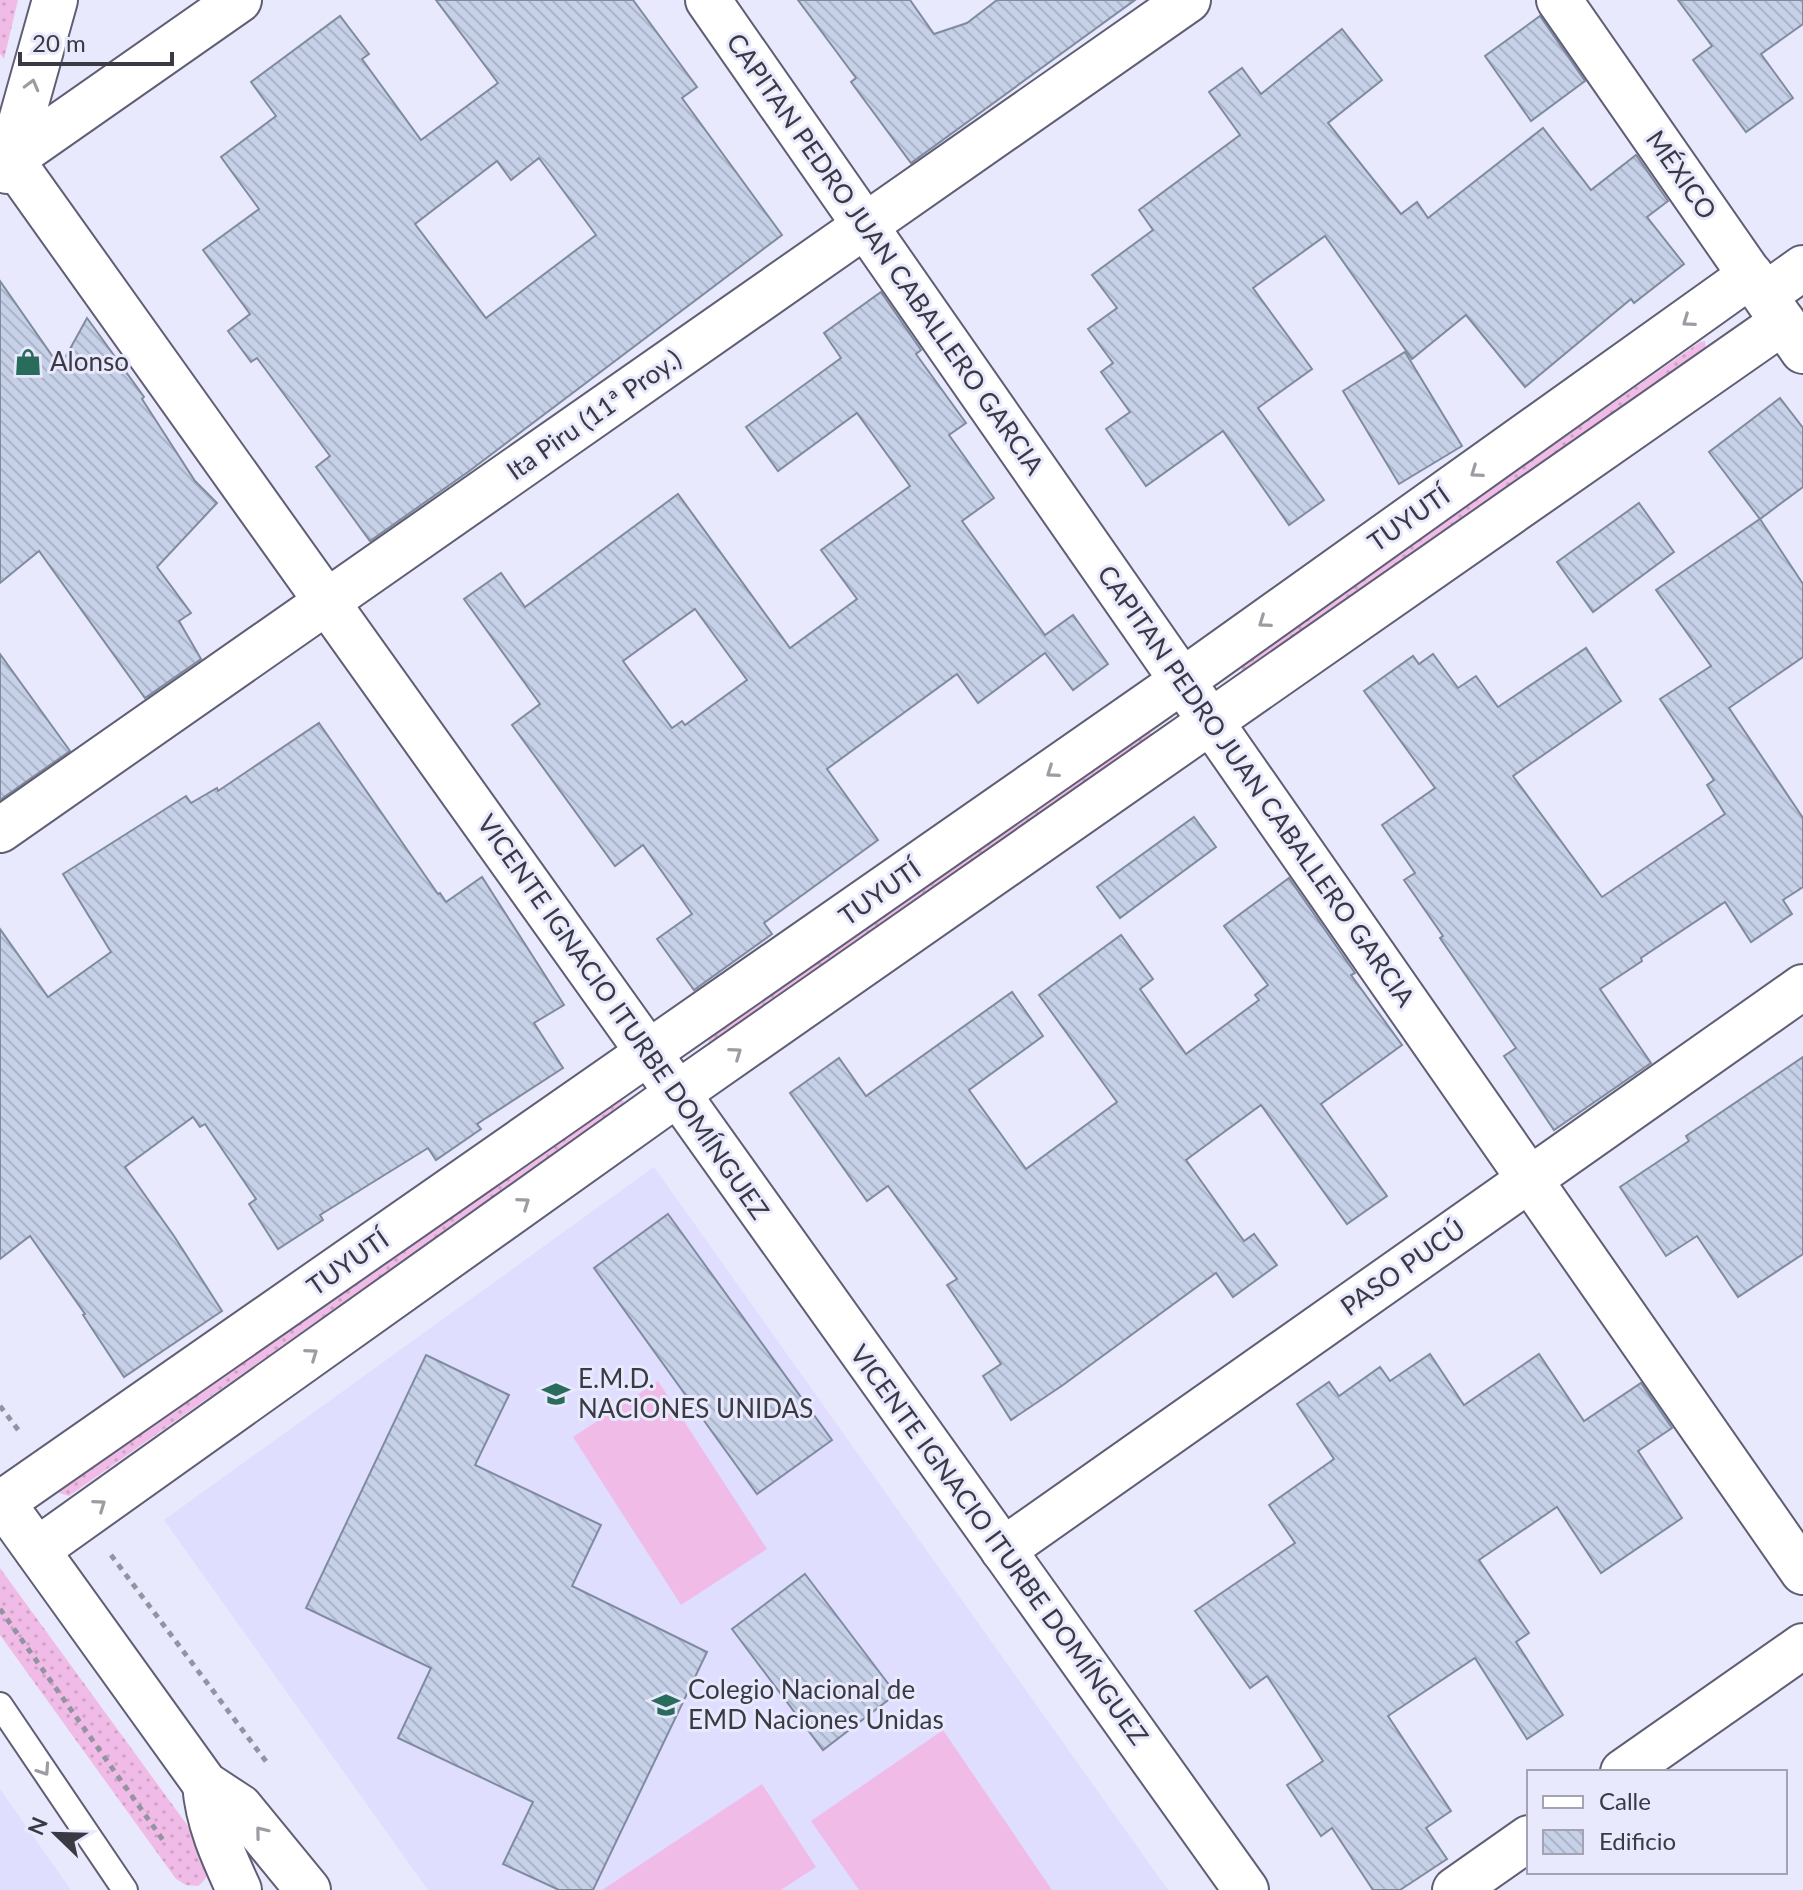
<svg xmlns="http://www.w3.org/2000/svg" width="1803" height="1890" viewBox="0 0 1803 1890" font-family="Lato,sans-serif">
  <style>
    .built { fill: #dfdeff }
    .grass { fill: url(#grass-dots) }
    .garden { fill: #f0bce7 }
    .building { fill: url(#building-back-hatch); stroke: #808ba0; stroke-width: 2; fill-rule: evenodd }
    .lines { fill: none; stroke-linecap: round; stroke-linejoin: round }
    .service-casing { stroke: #5f5e74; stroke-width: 28 }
    .minor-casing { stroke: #5f5e74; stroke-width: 48 }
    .tertiary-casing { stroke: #5f5e74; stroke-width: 48 }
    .path { stroke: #9393a2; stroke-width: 5; stroke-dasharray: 6 6; stroke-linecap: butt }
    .service { stroke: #fff; stroke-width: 24 }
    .minor { stroke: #fff; stroke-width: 44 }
    .tertiary { stroke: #fff; stroke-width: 44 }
    .oneway { stroke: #9c9ca2 }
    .labels { text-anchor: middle; stroke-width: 6; stroke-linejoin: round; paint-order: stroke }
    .street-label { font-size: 26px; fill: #3a3a44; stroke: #e9e9fd }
    .poi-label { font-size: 26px; fill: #3a3a44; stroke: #e9e9fd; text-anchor: start }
  </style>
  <defs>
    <pattern id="grass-dots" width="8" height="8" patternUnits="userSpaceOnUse" patternTransform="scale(2)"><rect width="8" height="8" fill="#f0bce7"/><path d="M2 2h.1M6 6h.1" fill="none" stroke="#cfa2c7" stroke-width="1.8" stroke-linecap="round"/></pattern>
    <pattern id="building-back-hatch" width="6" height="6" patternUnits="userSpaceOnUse" patternTransform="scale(2)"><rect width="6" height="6" fill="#c6d1e8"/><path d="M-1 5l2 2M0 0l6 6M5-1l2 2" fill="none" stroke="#abb4c8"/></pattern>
  </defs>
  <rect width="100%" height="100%" fill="#e9e9fd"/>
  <g class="built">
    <polygon points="654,1167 1168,1890 428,1890 164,1520"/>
    <polygon points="0,1789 71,1890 0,1890"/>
  </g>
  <g class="grass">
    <polygon points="0,0 18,0 4,59 0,54"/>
    <polygon points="1705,341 1706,350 1248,672 1241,670 1243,663 1700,342"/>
    <polygon points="1149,733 1158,734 708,1048 709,1039"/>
    <polygon points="618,1099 624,1101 623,1106 69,1496 59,1493 62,1486"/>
    <path d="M 0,1568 L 209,1855 C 210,1869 209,1878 198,1886 L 186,1885 L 176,1879 L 0,1635 Z"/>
  </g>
  <g class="garden">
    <polygon points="658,1381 767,1549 681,1605 573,1437"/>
    <polygon points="943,1730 1052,1890 859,1890 811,1821"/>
    <polygon points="762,1784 816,1867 781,1890 602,1890"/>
  </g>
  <g class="building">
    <path d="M 436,0 L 633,0 L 697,87 L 682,98 L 782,235 L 468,472 L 370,541 L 316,467 L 330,456 L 257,358 L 251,362 L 228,331 L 250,314 L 203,250 L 259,209 L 221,157 L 276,116 L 251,82 L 340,16 L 369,54 L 362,59 L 421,140 L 498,83 ZM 539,158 L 596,235 L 486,318 L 415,224 L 497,161 L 511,180 Z"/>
    <polygon points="798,0 910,0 934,34 967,23 997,0 1135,0 911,163 851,82 856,78"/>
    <polygon points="1678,0 1803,0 1803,24 1761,54 1793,98 1746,132 1693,60 1712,46"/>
    <polygon points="1540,16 1585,81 1531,121 1485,56"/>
    <polygon points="1342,29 1382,80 1328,123 1401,214 1417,202 1428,218 1543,128 1591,190 1636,155 1668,201 1647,217 1684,264 1634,303 1631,299 1525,387 1466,315 1412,359 1325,236 1253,288 1312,369 1258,408 1324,500 1289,525 1223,431 1146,486 1106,429 1130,412 1101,372 1113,363 1088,329 1117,308 1092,275 1153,230 1139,210 1240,135 1209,92 1242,68 1261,94"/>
    <polygon points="0,281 60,367 87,318 144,397 142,399 195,481 217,503 157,567 191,613 179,621 201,659 145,698 39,551 0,583"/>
    <path d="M 881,292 L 921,350 L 916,354 L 966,423 L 949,435 L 994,498 L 962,521 L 1045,635 L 1073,615 L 1108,664 L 1073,690 L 1045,653 L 978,703 L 957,674 L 827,769 L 878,840 L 764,923 L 772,934 L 694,990 L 657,939 L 692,914 L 643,845 L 615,866 L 512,725 L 540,704 L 464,599 L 501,573 L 525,607 L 678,494 L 790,648 L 857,599 L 821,550 L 910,486 L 857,413 L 778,471 L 746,427 L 841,358 L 824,333 ZM 695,609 L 747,680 L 685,725 L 682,721 L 672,728 L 623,661 Z"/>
    <polygon points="1405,352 1462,446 1399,484 1343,391"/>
    <polygon points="1780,398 1803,428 1803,487 1760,519 1709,452"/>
    <polygon points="1639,503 1674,552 1593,612 1557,562"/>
    <polygon points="1760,519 1803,584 1803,657 1729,708 1803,818 1803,887 1783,900 1792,914 1751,942 1725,902 1641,958 1642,961 1600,989 1651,1063 1554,1130 1504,1056 1516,1048 1440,938 1443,936 1404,880 1415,873 1382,825 1435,788 1364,691 1413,656 1419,664 1433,654 1458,688 1476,676 1498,707 1586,648 1621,701 1513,776 1602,897 1725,814 1707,785 1714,780 1660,699 1711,666 1656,590"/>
    <polygon points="0,654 70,751 0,800"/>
    <polygon points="319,723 438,894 440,893 446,902 482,877 564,1005 534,1023 563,1068 477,1124 481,1129 436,1160 428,1148 320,1215 323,1220 278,1249 249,1204 256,1199 205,1124 200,1127 193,1117 125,1167 174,1236 222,1311 124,1377 83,1315 85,1314 30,1236 0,1259 0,929 48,997 111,952 63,874 186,796 191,803 217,788 218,791"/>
    <polygon points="1194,817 1216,847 1120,918 1097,887"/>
    <polygon points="1289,878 1355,973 1351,975 1402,1045 1321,1104 1387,1196 1347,1224 1261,1105 1186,1160 1244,1241 1254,1234 1277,1265 1233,1297 1216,1273 1063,1385 1011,1420 983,1376 1001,1364 947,1285 957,1279 888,1186 867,1201 790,1093 839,1058 866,1096 1012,992 1043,1036 969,1090 1026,1169 1117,1102 1039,995 1121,935 1153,979 1140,989 1186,1054 1259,1000 1255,995 1268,985 1224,926"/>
    <polygon points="1803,1057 1803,1254 1738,1297 1697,1236 1666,1256 1620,1187 1689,1141 1686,1136"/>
    <polygon points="668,1214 832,1440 757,1494 594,1268"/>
    <polygon points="1430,1354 1464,1405 1539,1354 1584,1421 1641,1383 1672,1428 1638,1451 1682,1518 1601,1573 1557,1507 1479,1560 1529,1633 1516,1642 1563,1715 1527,1739 1475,1658 1388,1716 1451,1811 1426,1828 1447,1859 1400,1890 1373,1890 1332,1828 1321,1836 1287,1785 1323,1761 1267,1676 1250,1688 1195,1611 1295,1543 1269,1505 1334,1459 1297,1404 1329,1382 1339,1396 1380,1367 1390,1381"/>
    <polygon points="426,1355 509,1395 475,1465 601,1525 572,1586 707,1652 593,1890 559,1890 503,1864 533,1802 398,1738 431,1668 306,1608"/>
    <polygon points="805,1574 896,1694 823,1750 732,1629"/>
  </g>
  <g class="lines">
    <g class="service-casing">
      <polyline id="service" points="0,1705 125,1890"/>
    </g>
    <g class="minor-casing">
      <g id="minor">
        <polyline points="708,0 1803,1572"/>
        <polyline points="1559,0 1803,351"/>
        <polyline points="0,144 1246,1890"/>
        <polyline points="1765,295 1803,268"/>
        <polyline points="0,830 1188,0"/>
        <polyline points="3,1502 1182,681 1751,275"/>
        <polyline points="37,1550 677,1094 1783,322"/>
        <polyline points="1003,1550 1803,987"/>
        <polyline points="1623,1772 1803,1646"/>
        <polyline points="1455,1890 1529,1838"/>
      </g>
    </g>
    <g class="tertiary-casing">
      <g id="tertiary">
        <polyline points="0,167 239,0"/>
        <polyline points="7,171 55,0"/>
        <polyline points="0,1499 205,1784 240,1807 308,1890"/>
        <path d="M 205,1784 C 208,1823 223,1855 239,1890"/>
      </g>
    </g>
    <g class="path">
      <polyline points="0,1406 19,1431"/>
      <polyline points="111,1555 268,1764"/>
      <polyline points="0,1609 165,1843"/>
    </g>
    <use href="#service" class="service"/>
    <use href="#minor" class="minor"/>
    <use href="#tertiary" class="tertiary"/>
  </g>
  <defs><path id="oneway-chevron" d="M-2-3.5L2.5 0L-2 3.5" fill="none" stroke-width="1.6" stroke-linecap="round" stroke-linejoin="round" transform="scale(2)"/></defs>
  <g class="oneway">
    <use href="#oneway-chevron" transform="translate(32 85) rotate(-75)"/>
    <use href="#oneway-chevron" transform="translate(1688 321) rotate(145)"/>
    <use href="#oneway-chevron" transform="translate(1476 472) rotate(145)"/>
    <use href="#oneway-chevron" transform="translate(1264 622) rotate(145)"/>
    <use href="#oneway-chevron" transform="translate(1052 772) rotate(145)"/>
    <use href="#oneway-chevron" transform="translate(736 1053) rotate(-35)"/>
    <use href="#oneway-chevron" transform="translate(524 1203) rotate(-35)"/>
    <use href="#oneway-chevron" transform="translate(312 1354) rotate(-35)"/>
    <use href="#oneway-chevron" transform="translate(100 1505) rotate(-35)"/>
    <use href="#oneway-chevron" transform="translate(44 1770) rotate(56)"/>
    <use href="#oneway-chevron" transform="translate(261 1832) rotate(-129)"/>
  </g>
  <defs>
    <g id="shop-bare" transform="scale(2.16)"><path d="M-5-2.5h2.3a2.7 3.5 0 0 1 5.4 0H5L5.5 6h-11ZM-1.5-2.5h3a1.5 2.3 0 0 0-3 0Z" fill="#296c5c" stroke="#e9e9fd" stroke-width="2.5" paint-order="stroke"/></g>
    <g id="school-bare" transform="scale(2.16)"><path d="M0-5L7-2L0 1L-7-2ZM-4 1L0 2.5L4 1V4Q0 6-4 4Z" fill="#296c5c" stroke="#e9e9fd" stroke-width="2.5" paint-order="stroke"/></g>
  </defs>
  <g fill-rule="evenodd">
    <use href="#shop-bare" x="28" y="362"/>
    <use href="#school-bare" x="556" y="1394"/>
    <use href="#school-bare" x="666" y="1705"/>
  </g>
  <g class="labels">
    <g class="street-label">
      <text transform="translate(1681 175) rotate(55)" y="9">MÉXICO</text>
      <text transform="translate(885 254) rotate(55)" y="9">CAPITAN PEDRO JUAN CABALLERO GARCIA</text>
      <text transform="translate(594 415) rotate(-35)" y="9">Ita Piru (11ª Proy.)</text>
      <text transform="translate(1409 519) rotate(-35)" y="9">TUYUTÍ</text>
      <text transform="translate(1256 786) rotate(55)" y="9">CAPITAN PEDRO JUAN CABALLERO GARCIA</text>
      <text transform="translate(880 893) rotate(-35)" y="9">TUYUTÍ</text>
      <text transform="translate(623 1017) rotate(55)" y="9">VICENTE IGNACIO ITURBE DOMÍNGUEZ</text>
      <text transform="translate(348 1263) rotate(-35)" y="9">TUYUTÍ</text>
      <text transform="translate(1403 1268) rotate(-35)" y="9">PASO PUCÚ</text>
      <text transform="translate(999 1545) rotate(54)" y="9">VICENTE IGNACIO ITURBE DOMÍNGUEZ</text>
    </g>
    <g class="poi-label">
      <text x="50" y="371">Alonso</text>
      <text x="578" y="1388">E.M.D.<tspan x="578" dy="30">NACIONES UNIDAS</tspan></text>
      <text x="688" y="1699">Colegio Nacional de<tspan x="688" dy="30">EMD Naciones Unidas</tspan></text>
    </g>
  </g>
  <rect x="1527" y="1770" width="260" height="104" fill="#e9e9fd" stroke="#a3a3b3" stroke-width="2"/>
  <rect x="1543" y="1796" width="40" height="12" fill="#ffffff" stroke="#a3a3b3" stroke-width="2"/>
  <text x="1599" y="1810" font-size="24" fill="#3a3a44">Calle</text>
  <rect x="1543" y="1830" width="40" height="24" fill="url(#building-back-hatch)" stroke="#a3a3b3" stroke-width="2"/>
  <text x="1599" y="1850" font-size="24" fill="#3a3a44">Edificio</text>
  <g transform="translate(56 1834) rotate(293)" stroke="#e9e9fd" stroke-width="6" paint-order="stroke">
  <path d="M0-6L14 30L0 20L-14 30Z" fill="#3a3a44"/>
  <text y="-12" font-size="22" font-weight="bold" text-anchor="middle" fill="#3a3a44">N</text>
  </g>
  <path d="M20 52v12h152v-12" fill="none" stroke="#3a3a44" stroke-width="4"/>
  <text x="32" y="52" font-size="24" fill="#3a3a44" stroke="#e9e9fd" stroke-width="6" paint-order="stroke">20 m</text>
</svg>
